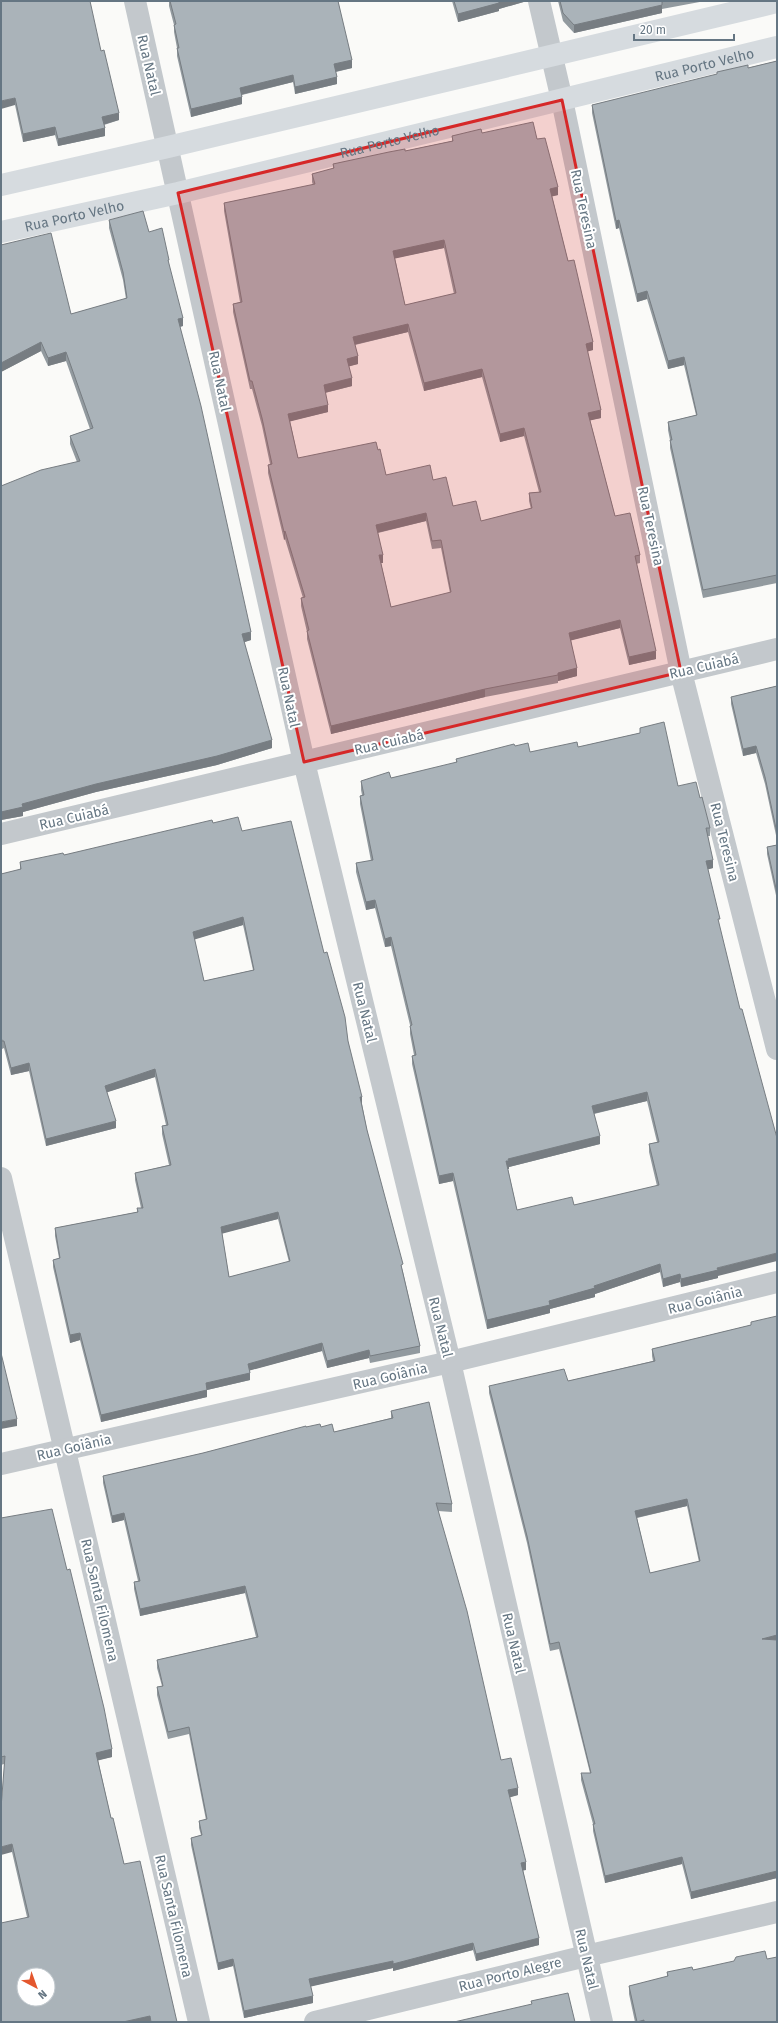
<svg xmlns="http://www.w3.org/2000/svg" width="778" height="2023" viewBox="0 0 778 2023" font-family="'Fira Sans',sans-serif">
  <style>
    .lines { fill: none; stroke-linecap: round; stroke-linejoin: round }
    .street { stroke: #c3c8cc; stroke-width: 22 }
    .primary { stroke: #d6dbdf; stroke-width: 22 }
    .wall { fill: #929a9f; fill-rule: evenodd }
    .shaded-wall { fill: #777d82 }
    .building { fill: #aab3b9; stroke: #777d82; fill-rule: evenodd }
    .marked { fill: #d62828; fill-opacity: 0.2; stroke: #d62828; stroke-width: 3; stroke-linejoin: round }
    .labels { text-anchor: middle; stroke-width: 4; stroke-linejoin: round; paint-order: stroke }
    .street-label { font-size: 14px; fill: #657683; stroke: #fff }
  </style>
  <rect width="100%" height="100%" fill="#fafaf8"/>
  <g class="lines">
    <g class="street">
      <polyline points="135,1 304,762 450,1362 602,2022"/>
      <polyline points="539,1 562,100 681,672 777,1049"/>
      <polyline points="1,834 777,649"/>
      <polyline points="1,1178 199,2022"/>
      <polyline points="1,1464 450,1362 777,1282"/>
      <polyline points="315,2022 586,1956 777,1912"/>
    </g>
    <g class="primary">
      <polyline points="1,185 168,147 777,2"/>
      <path id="s1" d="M 1,232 L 178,193 L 777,47"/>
    </g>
  </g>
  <g class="wall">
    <polygon points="1,1 101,51 119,120 104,125 105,136 58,146 55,135 23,142 15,105"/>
    <polygon points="169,1 338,1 352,68 336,72 337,84 295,94 293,82 242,95 242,104 191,117 177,56 177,48 174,32 174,25 169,6"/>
    <polygon points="452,1 527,1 499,9 499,11 458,22"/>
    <polygon points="558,1 705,1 662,9 662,13 574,33 563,21"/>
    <polygon points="777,61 777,583 703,598 670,448 670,440 668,430 668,422 696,415 684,365 668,369 647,299 637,302 619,228 616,229 592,113 592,105"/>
    <path d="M 482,133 L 537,139 L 558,195 L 552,196 L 568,261 L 593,350 L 587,351 L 601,418 L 590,420 L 615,516 L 640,555 L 640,563 L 636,564 L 656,659 L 629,665 L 620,628 L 571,640 L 577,676 L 558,681 L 558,683 L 485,697 L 331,734 L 307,639 L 307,632 L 301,606 L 301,598 L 303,598 L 285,539 L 284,540 L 268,473 L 268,465 L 270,464 L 262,426 L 252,389 L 250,389 L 233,312 L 233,304 L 240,302 L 224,211 L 224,203 L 313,185 L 312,182 L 312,174 L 333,169 L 333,164 L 405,151 L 452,141 L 452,136 ZM 444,248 L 454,294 L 405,305 L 395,258 ZM 408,332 L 424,391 L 482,377 L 500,442 L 524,436 L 539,492 L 529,493 L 529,501 L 531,509 L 481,521 L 453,506 L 433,480 L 386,475 L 298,458 L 290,421 L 328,412 L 325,393 L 352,386 L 349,366 L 358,364 L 355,345 ZM 426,521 L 432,549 L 441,548 L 450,593 L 391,607 L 381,563 L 383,563 L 378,533 Z"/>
    <polygon points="109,220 149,232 169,267 183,326 180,327 251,640 244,642 272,748 217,765 96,792 23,812 23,816 1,820 1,486 77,462 70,444 70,436 90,429 66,361 48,366 41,351 1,372 1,245 71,314 126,299 123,280 109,228"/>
    <polygon points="777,686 777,840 765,784 756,753 743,756 731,704 731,697"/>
    <path d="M 640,728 L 678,786 L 700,798 L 710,828 L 710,836 L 708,836 L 713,868 L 708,869 L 718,1278 L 681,1287 L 680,1282 L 663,1287 L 660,1272 L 595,1294 L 595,1297 L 550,1309 L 550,1313 L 487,1329 L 453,1181 L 439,1184 L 412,1064 L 412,1056 L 414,1055 L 410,1034 L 410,1025 L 391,946 L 385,947 L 375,908 L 366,910 L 356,872 L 356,863 L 371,861 L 360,804 L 360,796 L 362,795 L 361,790 L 361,781 L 391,778 L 456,763 L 456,759 L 515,746 L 530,752 L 578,747 L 640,733 ZM 647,1101 L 657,1142 L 649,1144 L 649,1152 L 657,1186 L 574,1205 L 517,1210 L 508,1169 L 509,1169 L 509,1167 L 600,1144 L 594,1114 Z"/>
    <path d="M 213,823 L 242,831 L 324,953 L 348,1041 L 362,1104 L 367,1130 L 403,1272 L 420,1346 L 420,1353 L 370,1363 L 369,1358 L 327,1368 L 322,1351 L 250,1370 L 250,1380 L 207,1390 L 207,1397 L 101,1422 L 80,1340 L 70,1343 L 53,1267 L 53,1260 L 59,1258 L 55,1236 L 55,1228 L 137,1212 L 137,1208 L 141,1208 L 135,1180 L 135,1173 L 169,1165 L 162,1134 L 162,1126 L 166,1125 L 155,1077 L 107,1092 L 116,1128 L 46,1146 L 29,1071 L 11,1075 L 4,1048 L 2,1049 L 1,1043 L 1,874 L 20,870 L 20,862 L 64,855 ZM 243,925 L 253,970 L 204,981 L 194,939 ZM 278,1219 L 289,1262 L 229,1277 L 222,1233 Z"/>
    <polygon points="777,845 777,900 767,854 767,847"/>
    <path d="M 777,1316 L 777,1879 L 777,1878 L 691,1899 L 682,1864 L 605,1883 L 593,1831 L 593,1824 L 581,1780 L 581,1773 L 590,1773 L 559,1649 L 550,1651 L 527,1543 L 489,1393 L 489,1386 L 568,1381 L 653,1361 L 652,1356 L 652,1349 L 751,1325 ZM 687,1506 L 699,1562 L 650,1573 L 637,1518 Z"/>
    <polygon points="391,1411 452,1504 452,1512 438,1511 501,1760 518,1795 509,1797 526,1870 523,1870 539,1945 476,1961 473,1950 393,1971 393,1968 311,1986 313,2003 244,2018 233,1966 218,1970 191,1845 191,1838 201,1835 199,1828 199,1821 206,1820 189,1734 168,1739 157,1695 157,1687 162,1686 157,1668 157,1660 256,1637 245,1593 140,1616 134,1589 134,1582 138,1581 124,1520 112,1523 103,1483 103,1476 203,1453 306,1427 321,1427 334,1432 391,1418"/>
    <polygon points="1,1518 112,1757 98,1760 111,1818 124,1864 177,2022 1,2022 27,1917 12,1852 4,1764 1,1765"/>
    <polygon points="767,1959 777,2022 635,2022 629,1994 629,1986 667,1977 667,1972 693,1970"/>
  </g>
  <g class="shaded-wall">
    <polygon points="501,1 527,1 499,9 499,11 458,22 458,14"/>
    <polygon points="662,5 662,13 574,33 574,25"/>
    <polygon points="352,60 352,68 334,72 334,64"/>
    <polygon points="293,75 293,82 240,95 240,88"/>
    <polygon points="337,77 337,84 295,94 295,87"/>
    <polygon points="242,97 242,104 191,117 191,109"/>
    <polygon points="15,98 15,105 1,109 1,101"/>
    <polygon points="119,113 119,120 102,125 102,117"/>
    <polygon points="55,127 55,135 23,142 23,134"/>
    <polygon points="105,128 105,136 58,146 58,139"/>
    <polygon points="558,187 558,195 550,197 550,189"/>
    <polygon points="619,220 619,228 616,229 616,221"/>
    <polygon points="444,240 444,248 393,259 393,251"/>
    <polygon points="647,291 647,299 637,302 637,294"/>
    <polygon points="183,318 183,326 178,327 178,319"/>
    <polygon points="408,324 408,332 353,345 353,337"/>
    <polygon points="41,342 41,351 1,372 1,363"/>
    <polygon points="593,342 593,350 586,352 586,344"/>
    <polygon points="66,352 66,361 48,366 48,358"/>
    <polygon points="358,356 358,364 347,367 347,359"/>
    <polygon points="684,357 684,365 668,369 668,361"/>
    <polygon points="482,369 482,377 424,391 424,383"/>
    <polygon points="352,378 352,386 324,393 324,385"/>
    <polygon points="328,405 328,412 288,422 288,414"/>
    <polygon points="601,410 601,418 588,421 588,413"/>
    <polygon points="524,428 524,436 500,442 500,434"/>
    <polygon points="426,513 426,521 376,533 376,525"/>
    <polygon points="285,531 285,539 284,540 284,532"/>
    <rect x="379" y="555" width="4" height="8"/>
    <polygon points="620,620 620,628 569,641 569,633"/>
    <polygon points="251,632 251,640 242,643 242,634"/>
    <polygon points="656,651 656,659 629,665 629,657"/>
    <polygon points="577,668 577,676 558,681 558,673"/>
    <polygon points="485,689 485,697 331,734 331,726"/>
    <polygon points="272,740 272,748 217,765 96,792 23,812 23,816 1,820 1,812 22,804 96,784"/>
    <polygon points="756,746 756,753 743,756 743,749"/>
    <polygon points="713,860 713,868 706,870 706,861"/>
    <polygon points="375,900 375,908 366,910 366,902"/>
    <polygon points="243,917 243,925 193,940 193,932"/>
    <polygon points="391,937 391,946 385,947 385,939"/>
    <polygon points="29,1063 29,1071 11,1075 11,1068"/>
    <polygon points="155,1069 155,1077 105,1093 105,1086"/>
    <polygon points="647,1092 647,1101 592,1114 592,1106"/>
    <polygon points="360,1097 362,1097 362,1104 360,1105"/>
    <polygon points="116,1121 116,1128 46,1146 46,1139"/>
    <polygon points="600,1136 600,1144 509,1167 509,1169 506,1169 506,1161 508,1159"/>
    <polygon points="453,1173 453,1181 439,1184 439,1176"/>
    <polygon points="278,1212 278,1219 221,1234 221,1227"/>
    <polygon points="777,1253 777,1261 718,1276 718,1278 681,1287 681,1279 717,1268"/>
    <polygon points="660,1264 660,1272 595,1294 595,1297 550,1309 550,1313 487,1329 487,1320 549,1301"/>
    <polygon points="680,1274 680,1282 663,1287 663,1279"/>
    <polygon points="80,1333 80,1340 70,1343 70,1335"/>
    <polygon points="322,1343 322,1351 248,1371 248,1364"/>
    <polygon points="369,1350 369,1358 327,1368 327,1361"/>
    <polygon points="250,1373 250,1380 207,1390 207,1397 101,1422 101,1415 206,1383"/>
    <polygon points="17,1419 17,1426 1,1429 1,1422"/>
    <polygon points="687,1499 687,1506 635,1518 635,1511"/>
    <polygon points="124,1513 124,1520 112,1523 112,1516"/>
    <polygon points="245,1586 245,1593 140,1616 140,1609"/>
    <polygon points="777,1635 777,1642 762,1639"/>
    <polygon points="112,1749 112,1757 96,1761 96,1753"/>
    <polygon points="518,1788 518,1795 508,1798 508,1790"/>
    <polygon points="12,1844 12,1852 1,1855 1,1847"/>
    <polygon points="682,1857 682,1864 605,1883 605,1876"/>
    <polygon points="526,1862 526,1870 521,1871 521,1863"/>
    <polygon points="777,1871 777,1878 691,1899 691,1892"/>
    <polygon points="539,1938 539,1945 476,1961 476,1954"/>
    <polygon points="473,1943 473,1950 393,1971 393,1964"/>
    <polygon points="233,1959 233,1966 218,1970 218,1963"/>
    <polygon points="393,1961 393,1968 309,1987 309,1979"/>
    <polygon points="313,1996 313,2003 244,2018 244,2011"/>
    <polygon points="150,2016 150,2022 123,2022"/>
    <polygon points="644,2020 644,2022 637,2022"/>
  </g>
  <g class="building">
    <polygon points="1,1 90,1 101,51 104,50 119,113 102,117 105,128 58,139 55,127 23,134 15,98 1,101"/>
    <polygon points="170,1 338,1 352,60 334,64 337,77 295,87 293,75 240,88 242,97 191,109 177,48 179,48 174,25 176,24"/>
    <polygon points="454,1 501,1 499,2 499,3 458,14"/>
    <polygon points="560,1 665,1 662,2 662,5 574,25 563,13"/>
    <polygon points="777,61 777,575 703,590 670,440 672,440 668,422 697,415 684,357 668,361 647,291 637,294 619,220 616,221 592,105 717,74 717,72 748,65 748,68"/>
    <path d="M 533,122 L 537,139 L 545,138 L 558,187 L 550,189 L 568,261 L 574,260 L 593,342 L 586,344 L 601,410 L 588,413 L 615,516 L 630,513 L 640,555 L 635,556 L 656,651 L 629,657 L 620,620 L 569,633 L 577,668 L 558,673 L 558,675 L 485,689 L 331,726 L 307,631 L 309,630 L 301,598 L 305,597 L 285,531 L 284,532 L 268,465 L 272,464 L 262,418 L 252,381 L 250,381 L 233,304 L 242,302 L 224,203 L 315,184 L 312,174 L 334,168 L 333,164 L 389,152 L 405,149 L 405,151 L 453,141 L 452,136 L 481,129 L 482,133 ZM 444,240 L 456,293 L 405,305 L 393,251 ZM 408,324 L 424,383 L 482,369 L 500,434 L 524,428 L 541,492 L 529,493 L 532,508 L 481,521 L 476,501 L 453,506 L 446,477 L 433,480 L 430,465 L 386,475 L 380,449 L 378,450 L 376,442 L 298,458 L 288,414 L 328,405 L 324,385 L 352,378 L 347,359 L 358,356 L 353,337 ZM 426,513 L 432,541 L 441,540 L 451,592 L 391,607 L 379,555 L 383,555 L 376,525 Z"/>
    <polygon points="143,211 149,232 162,228 169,260 168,260 183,318 178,319 201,406 251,632 242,634 272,740 217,756 96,784 22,804 23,807 1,812 1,486 41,470 80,461 70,436 93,428 66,352 48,358 41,342 1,363 1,245 51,233 71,314 127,298 123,272 109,220"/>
    <polygon points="777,686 777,833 765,777 756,746 743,749 731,697"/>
    <path d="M 664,722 L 678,786 L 696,782 L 700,798 L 702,797 L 710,828 L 706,828 L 713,860 L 706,861 L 720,919 L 718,919 L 740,1009 L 742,1009 L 777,1138 L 777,1253 L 717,1268 L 718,1270 L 681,1279 L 680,1274 L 663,1279 L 660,1264 L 594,1286 L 595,1288 L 549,1301 L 550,1305 L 487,1320 L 453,1173 L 439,1176 L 412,1056 L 416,1055 L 410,1026 L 412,1025 L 391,937 L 385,939 L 375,900 L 366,902 L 356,863 L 373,860 L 360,796 L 364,795 L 361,781 L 389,772 L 391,778 L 457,762 L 456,759 L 514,744 L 515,746 L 528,743 L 530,752 L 577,742 L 578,747 L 640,733 L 640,728 ZM 647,1092 L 659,1142 L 649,1144 L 659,1185 L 574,1205 L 572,1197 L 517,1210 L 506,1161 L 509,1161 L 508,1159 L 600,1136 L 592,1106 Z"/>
    <path d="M 238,817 L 242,831 L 291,821 L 324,953 L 327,952 L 345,1017 L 348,1041 L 362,1097 L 360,1097 L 367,1130 L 403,1264 L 401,1265 L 420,1346 L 370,1356 L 369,1350 L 327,1361 L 322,1343 L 248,1364 L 250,1373 L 206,1383 L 207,1390 L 101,1415 L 80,1333 L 70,1335 L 53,1260 L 60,1258 L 55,1228 L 138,1212 L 137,1208 L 143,1208 L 135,1173 L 171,1165 L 162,1126 L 168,1125 L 155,1069 L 105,1086 L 116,1121 L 46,1139 L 29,1063 L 11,1068 L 4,1041 L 2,1041 L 1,1036 L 1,874 L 21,869 L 20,862 L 63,853 L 64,855 L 212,820 L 213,823 ZM 243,917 L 254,970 L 204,981 L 193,932 ZM 278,1212 L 290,1261 L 229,1277 L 221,1227 Z"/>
    <polygon points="777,845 777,893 767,847"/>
    <path d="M 777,1316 L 777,1635 L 762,1639 L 777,1640 L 777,1872 L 777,1871 L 691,1892 L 682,1857 L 605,1876 L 593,1824 L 595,1824 L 581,1773 L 591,1773 L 559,1642 L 550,1644 L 527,1536 L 489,1386 L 564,1369 L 568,1381 L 655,1361 L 652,1349 L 751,1325 L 751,1322 ZM 687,1499 L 700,1561 L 650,1573 L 635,1511 Z"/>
    <polygon points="1,1353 17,1419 1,1422"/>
    <polygon points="429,1402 452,1504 436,1503 467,1611 501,1760 511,1758 518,1788 508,1790 526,1862 521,1863 539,1938 476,1954 473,1943 393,1964 393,1961 309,1979 313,1996 244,2011 233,1959 218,1963 191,1838 202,1835 199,1821 207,1819 189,1727 168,1732 157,1687 163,1686 157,1660 258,1637 245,1586 140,1609 134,1582 140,1581 124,1513 112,1516 103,1476 203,1453 306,1426 306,1427 320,1424 321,1427 332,1424 334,1432 393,1418 391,1411"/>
    <path d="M 52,1509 L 67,1570 L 70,1569 L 104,1708 L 112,1749 L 96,1753 L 111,1818 L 113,1818 L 124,1864 L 140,1861 L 177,2022 L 151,2022 L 150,2016 L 123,2022 L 1,2022 L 1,1923 L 29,1917 L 12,1844 L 1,1847 L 1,1808 L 5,1756 L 1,1757 L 1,1518 ZM 24,1975 L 48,1975 L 48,1999 L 24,1999 Z"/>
    <polygon points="765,1951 767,1959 777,1957 777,2022 644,2022 644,2020 637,2022 629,1986 668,1976 667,1972 692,1967 693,1970 734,1961 736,1957"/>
    <polygon points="568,1993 575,2022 454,2022 532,2004 531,2001"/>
  </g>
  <path class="marked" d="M 562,100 L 681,672 L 304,762 L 178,193 Z"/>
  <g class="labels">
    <g class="street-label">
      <text transform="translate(149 65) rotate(77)" y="5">Rua Natal</text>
      <text dy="5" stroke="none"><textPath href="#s1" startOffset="723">Rua Porto Velho</textPath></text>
      <text dy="5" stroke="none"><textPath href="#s1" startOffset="399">Rua Porto Velho</textPath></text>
      <text transform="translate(584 209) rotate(78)" y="5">Rua Teresina</text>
      <text dy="5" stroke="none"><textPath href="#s1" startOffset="75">Rua Porto Velho</textPath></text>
      <text transform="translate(220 381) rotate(78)" y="5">Rua Natal</text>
      <text transform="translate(651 526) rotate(78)" y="5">Rua Teresina</text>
      <text transform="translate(704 666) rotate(-13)" y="5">Rua Cuiabá</text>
      <text transform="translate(289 697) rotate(78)" y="5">Rua Natal</text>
      <text transform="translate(389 742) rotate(-13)" y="5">Rua Cuiabá</text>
      <text transform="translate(74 817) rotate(-13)" y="5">Rua Cuiabá</text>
      <text transform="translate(725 842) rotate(76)" y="5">Rua Teresina</text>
      <text transform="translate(365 1012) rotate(76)" y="5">Rua Natal</text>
      <text transform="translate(705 1300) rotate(-14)" y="5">Rua Goiânia</text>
      <text transform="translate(441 1327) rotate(76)" y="5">Rua Natal</text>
      <text transform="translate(390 1376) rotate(-13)" y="5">Rua Goiânia</text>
      <text transform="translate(74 1447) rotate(-13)" y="5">Rua Goiânia</text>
      <text transform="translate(100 1600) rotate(77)" y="5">Rua Santa Filomena</text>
      <text transform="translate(514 1643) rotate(77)" y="5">Rua Natal</text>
      <text transform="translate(174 1916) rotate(77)" y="5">Rua Santa Filomena</text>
      <text transform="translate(587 1959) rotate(77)" y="5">Rua Natal</text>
      <text transform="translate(510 1974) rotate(-14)" y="5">Rua Porto Alegre</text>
    </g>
  </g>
  <rect width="778" height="2023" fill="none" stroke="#657683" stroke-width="4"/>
  <g transform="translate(36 1987) rotate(139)"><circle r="19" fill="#ffffff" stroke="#c1c8cd"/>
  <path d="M0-3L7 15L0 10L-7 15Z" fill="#e4572e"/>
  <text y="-6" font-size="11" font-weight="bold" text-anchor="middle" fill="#657683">N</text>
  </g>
  <path d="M634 34v6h100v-6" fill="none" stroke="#657683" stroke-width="2"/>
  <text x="640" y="34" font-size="12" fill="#657683" stroke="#ffffff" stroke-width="3" paint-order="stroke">20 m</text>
</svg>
